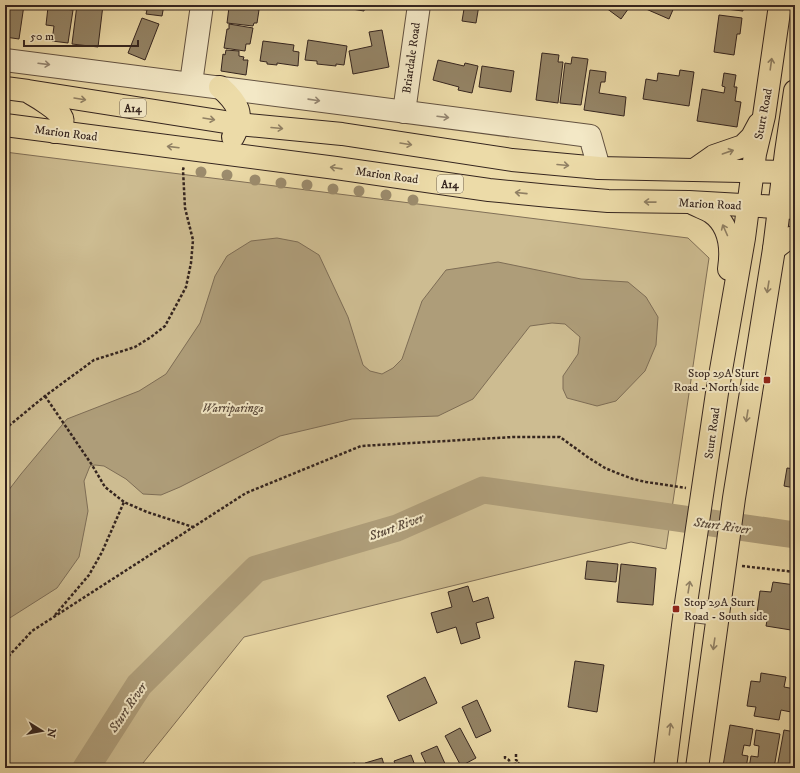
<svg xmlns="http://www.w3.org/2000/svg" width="800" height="773" viewBox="0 0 800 773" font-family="'IM FELL DW Pica',serif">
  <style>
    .green { fill: #cdbc91; stroke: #817058 }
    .water { fill: #ae9d79; stroke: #7e6d55 }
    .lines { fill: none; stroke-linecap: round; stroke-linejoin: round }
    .river { stroke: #ae9d79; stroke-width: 27 }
    .building { fill: #948466; stroke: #35251f }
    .minor-casing { stroke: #635241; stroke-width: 24 }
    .major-casing { stroke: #35251f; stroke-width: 24 }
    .path { stroke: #35251f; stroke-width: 2.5; stroke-dasharray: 3 2; stroke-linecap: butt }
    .minor { stroke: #f3e8c6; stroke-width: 22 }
    .major { stroke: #ecdba8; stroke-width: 22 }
    .tree { fill: #9c8c6d }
    .oneway { stroke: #948672 }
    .oneway2 { stroke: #908064 }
    .poi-dot { fill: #8f2418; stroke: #f3e8c6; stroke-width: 1.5 }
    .labels { text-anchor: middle; stroke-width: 4; stroke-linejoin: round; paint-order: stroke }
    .shield { fill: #f3e8c6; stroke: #6e6051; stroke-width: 1 }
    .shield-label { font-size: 11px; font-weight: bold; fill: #35251f }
    .street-label { font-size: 12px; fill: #35251f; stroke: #f3e8c6 }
    .poi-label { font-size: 12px; fill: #35251f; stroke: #f3e8c6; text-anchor: end }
    .park-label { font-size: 12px; font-style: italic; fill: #5b4b3c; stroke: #f3e8c6 }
    .water-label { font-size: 13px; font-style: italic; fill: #59493a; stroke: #f3e8c6 }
  </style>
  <rect width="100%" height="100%" fill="#ecdba8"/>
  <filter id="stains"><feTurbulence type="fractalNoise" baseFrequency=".005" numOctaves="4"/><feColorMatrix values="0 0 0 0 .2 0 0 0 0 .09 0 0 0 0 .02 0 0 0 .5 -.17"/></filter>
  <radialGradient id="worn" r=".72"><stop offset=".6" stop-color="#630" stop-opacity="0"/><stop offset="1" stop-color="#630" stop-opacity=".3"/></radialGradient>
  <polygon class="green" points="5,152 688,238 709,258 666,549 631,542 244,637 139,768 5,768"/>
  <polygon class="water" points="277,238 298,242 319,255 348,317 363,365 370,371 382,374 393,368 402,359 422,301 446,270 498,262 581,279 628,282 646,297 658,317 656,345 645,371 616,401 597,406 567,398 563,389 563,376 578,354 580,337 565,324 552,323 530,326 473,399 438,416 352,419 280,436 180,487 161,495 143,494 126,479 104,466 95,465 90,466 84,481 88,511 79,557 57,588 5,621 5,495 21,474 67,419 139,391 166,374 200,323 215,276 227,256 251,241"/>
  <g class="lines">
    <polyline class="river" points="86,768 139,685 256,569 397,528 483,490 795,535"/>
  </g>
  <g class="building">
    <polygon points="5,5 24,5 19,39 5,37"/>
    <polygon points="77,5 103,5 98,47 72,44"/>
    <polygon points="131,5 164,5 162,16 146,14 147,10 131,8"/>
    <polygon points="231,5 247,5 255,6 255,9 259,10 257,23 254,23 253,26 227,23 229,7 231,7"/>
    <polygon points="346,5 365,5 364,11 346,8"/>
    <polygon points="451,5 479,5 476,23 462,21 464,9 451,7"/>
    <polygon points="602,5 631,5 621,19"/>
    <polygon points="647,5 675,5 669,19 646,9"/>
    <polygon points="726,5 746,5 746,6 743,6 743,11 726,9"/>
    <polygon points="48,7 73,10 68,43 52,41 54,26 46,25"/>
    <polygon points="719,15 742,18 740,34 737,34 734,55 714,52"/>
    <polygon points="142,18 159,24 145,60 128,53"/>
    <polygon points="229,24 253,28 250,44 246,44 245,51 224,48 227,29 229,29"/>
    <polygon points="382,30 389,67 353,74 349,51 372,46 369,32"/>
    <polygon points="308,40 347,46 344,65 336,64 336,66 317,64 317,61 305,60"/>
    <polygon points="263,41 294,45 293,51 299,52 298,66 277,63 277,65 267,64 267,62 260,61"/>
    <polygon points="226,50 239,51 239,56 244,57 243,60 248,60 246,75 221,71 223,54 225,55"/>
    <polygon points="542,53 559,55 558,62 563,62 558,103 536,100"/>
    <polygon points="572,57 588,59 581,105 560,103 565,63 571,64"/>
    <polygon points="438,60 464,66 465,63 478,66 472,93 458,90 459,87 433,80"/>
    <polygon points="482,66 514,71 511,92 479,87"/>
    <polygon points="590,70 606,72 605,82 601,82 599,93 626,97 624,116 584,110"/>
    <polygon points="680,70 694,72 689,106 643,99 646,79 657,81 658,73 679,76"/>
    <polygon points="724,73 736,75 734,87 737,87 735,101 741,102 737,127 697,121 702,89 724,93 725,87 722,86"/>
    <polygon points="787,468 795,469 795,488 784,486"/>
    <polygon points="587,561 618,564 616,582 585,579"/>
    <polygon points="621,564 656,568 653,605 617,602"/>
    <polygon points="773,582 795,585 795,620 793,620 791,630 766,626 768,615 757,613 760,591 771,592"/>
    <polygon points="468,586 473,602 488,597 494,618 476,623 480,638 461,644 456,627 437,633 431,613 452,607 448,592"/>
    <polygon points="575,661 604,665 597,712 568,707"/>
    <polygon points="761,673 786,677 784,687 795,689 791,712 781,710 779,720 754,716 756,707 747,706 751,681 760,682"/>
    <polygon points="425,677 437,703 399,721 387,696"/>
    <polygon points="477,700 491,731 476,738 462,707"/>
    <polygon points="730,725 753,729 750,746 744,745 742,755 748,756 746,768 732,768 723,766"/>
    <polygon points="460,728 476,758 461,766 445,736"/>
    <polygon points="756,730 780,734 774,768 749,768 751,756 758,757 759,746 754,745"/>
    <polygon points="784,730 795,732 795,768 777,768"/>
    <polygon points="437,746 447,768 428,768 421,753"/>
    <polygon points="411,755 416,768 397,768 394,761"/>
    <polygon points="382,758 385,768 367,768 365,763"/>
    <polygon points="355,763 356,768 338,768 337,766"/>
  </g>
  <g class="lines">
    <g class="minor-casing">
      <g id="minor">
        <path d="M 5,60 C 200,84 395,111 590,136 L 599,168"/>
        <polyline points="191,83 202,5"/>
        <polyline points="404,112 419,5"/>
        <polyline points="685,610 718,614"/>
      </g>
    </g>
    <g class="major-casing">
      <g id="major">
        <path d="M 220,87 C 238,103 245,114 233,137"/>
        <polyline points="5,88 28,91 238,124 342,134 512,160 599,168 784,172 795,173"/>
        <path d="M 32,94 C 39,98 57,109 61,116 C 65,122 60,129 55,132"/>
        <polyline points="5,125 336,168 489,190 550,196 608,201 689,202 795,208"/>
        <polyline points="694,170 714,156 743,146 752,137 759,124"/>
        <path d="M 694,204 C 700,207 706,209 711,212 C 730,225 732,249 729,269"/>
        <polyline points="774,249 787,239 795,237"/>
        <polyline points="665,768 685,610 717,393 744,238 755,154 764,116 780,5"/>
        <polyline points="697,768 734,498 774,249 786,152 795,91"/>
      </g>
    </g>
    <g class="path">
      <polyline points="45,396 92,465 105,487 124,502"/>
      <polyline points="5,429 45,396 94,360 135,347 151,337 165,326 186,287 191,263 193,240 185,208 183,170 184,166"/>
      <polyline points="742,566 795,572"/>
      <polyline points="55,615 89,575 102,552 124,502 147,512 193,527"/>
      <polyline points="5,660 32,631 246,493 361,446 513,437 560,437 589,458 605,468 617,473 633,479 646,482 686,488"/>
      <polyline points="516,754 516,760 518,761 520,768"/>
      <polyline points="505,756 505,758 509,760 510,765 519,763"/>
    </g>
    <use href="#minor" class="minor"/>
    <use href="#major" class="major"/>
  </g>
  <g class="tree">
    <circle cx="201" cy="172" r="5.5"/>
    <circle cx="227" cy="175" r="5.5"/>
    <circle cx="255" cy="180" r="5.5"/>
    <circle cx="281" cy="183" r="5.5"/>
    <circle cx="307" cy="185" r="5.5"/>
    <circle cx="333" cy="189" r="5.5"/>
    <circle cx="359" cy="191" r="5.5"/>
    <circle cx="386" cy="195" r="5.5"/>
    <circle cx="413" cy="200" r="5.5"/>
  </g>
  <defs><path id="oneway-shaft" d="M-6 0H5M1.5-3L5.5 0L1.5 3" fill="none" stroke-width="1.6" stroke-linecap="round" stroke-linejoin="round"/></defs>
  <g class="oneway">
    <use href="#oneway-shaft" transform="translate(44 64) rotate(7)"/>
    <use href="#oneway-shaft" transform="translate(314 100) rotate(8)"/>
    <use href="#oneway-shaft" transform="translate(443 117) rotate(7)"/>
  </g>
  <g class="oneway2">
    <use href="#oneway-shaft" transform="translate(771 64) rotate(-82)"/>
    <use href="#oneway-shaft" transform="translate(80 99) rotate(9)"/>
    <use href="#oneway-shaft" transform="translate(209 119) rotate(9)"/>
    <use href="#oneway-shaft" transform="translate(277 128) rotate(5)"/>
    <use href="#oneway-shaft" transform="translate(406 144) rotate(9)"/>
    <use href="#oneway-shaft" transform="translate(173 147) rotate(-173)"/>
    <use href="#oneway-shaft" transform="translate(728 152) rotate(-19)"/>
    <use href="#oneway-shaft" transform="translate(563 165) rotate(5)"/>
    <use href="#oneway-shaft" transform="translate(336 168) rotate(-172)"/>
    <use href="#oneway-shaft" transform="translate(521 193) rotate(-174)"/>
    <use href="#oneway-shaft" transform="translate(650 202) rotate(-179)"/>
    <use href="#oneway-shaft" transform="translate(725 230) rotate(-114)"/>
    <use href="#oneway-shaft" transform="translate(768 287) rotate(99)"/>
    <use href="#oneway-shaft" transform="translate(747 416) rotate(99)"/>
    <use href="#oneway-shaft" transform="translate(689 587) rotate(-81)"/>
    <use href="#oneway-shaft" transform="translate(714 644) rotate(98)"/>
    <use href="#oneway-shaft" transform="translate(670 729) rotate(-83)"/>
  </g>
  <g class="poi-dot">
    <rect x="763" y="376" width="8" height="8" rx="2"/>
    <rect x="672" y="605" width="8" height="8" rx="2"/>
  </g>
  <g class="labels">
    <g class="shield">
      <rect x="120" y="99" width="26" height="18" rx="3"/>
      <rect x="437" y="175" width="26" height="18" rx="3"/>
    </g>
    <g class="shield-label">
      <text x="133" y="112">A14</text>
      <text x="450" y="188">A14</text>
    </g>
    <g class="street-label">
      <text transform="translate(411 58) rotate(-82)" y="4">Briardale Road</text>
      <text transform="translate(763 114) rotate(-79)" y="4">Sturt Road</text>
      <text transform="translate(66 133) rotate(7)" y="4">Marion Road</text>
      <text transform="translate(387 175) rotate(8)" y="4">Marion Road</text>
      <text transform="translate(710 204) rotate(3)" y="4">Marion Road</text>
      <text transform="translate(712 433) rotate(-82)" y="4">Sturt Road</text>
    </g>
    <g class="poi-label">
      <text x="759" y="377">Stop 29A Sturt<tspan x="759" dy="14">Road - North side</tspan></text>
      <text x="684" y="606" text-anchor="start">Stop 29A Sturt<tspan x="684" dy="14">Road - South side</tspan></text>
    </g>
    <g class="park-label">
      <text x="233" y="412">Warriparinga</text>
    </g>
    <g class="water-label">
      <text transform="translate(722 525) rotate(8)" y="5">Sturt River</text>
      <text transform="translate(396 526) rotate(-20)" y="5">Sturt River</text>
      <text transform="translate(127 707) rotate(-56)" y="5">Sturt River</text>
    </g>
  </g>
  <rect width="800" height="773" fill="none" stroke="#ecdba8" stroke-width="20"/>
  <rect x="6" y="6" width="788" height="761" fill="none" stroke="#35251f" stroke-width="2"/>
  <rect x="10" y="10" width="780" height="753" fill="none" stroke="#35251f"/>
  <g transform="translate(42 731) rotate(101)" stroke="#f3e8c6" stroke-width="3" paint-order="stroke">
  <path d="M0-3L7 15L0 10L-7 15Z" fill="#35251f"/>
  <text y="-6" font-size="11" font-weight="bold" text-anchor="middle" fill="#35251f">N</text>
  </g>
  <path d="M24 40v6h114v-6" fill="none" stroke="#35251f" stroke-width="2"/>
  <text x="30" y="40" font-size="12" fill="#35251f" stroke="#f3e8c6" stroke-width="3" paint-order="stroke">50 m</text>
  <rect width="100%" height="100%" filter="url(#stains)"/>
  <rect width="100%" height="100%" fill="url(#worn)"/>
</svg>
